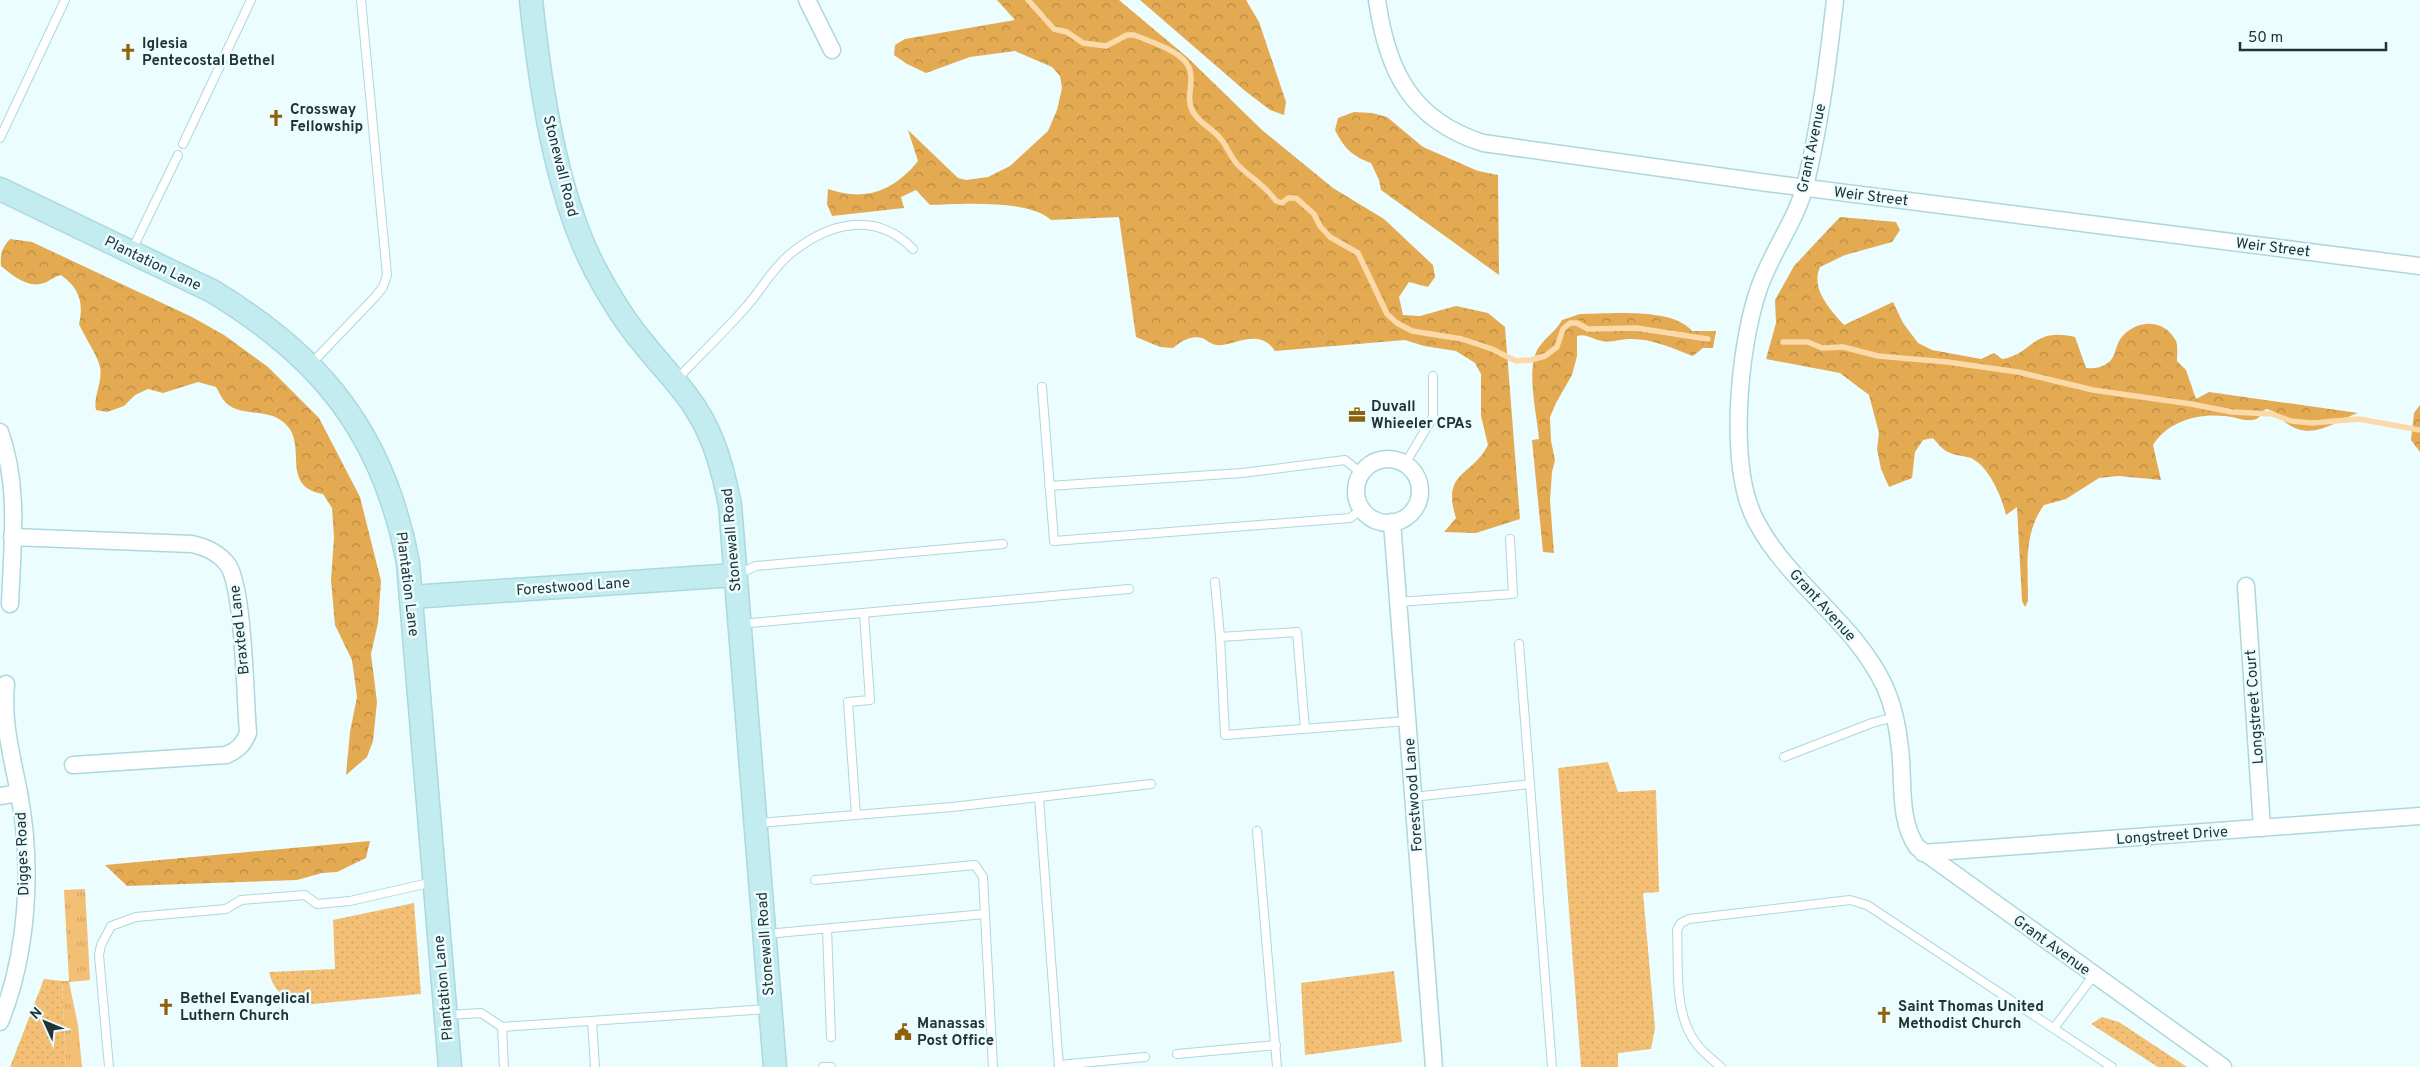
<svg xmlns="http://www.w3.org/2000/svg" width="2420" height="1067" viewBox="0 0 2420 1067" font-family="Overpass,sans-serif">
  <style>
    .grass { fill: url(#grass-dots) }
    .forest { fill: url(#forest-crowns) }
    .park { fill: url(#park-tufts) }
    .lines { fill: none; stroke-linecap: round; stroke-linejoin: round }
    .stream { stroke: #fcd9a8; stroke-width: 5.5 }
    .lane-casing { stroke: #abd8de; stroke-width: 10 }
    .street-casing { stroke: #abd8de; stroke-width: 19 }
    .secondary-casing { stroke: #abd8de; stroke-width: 25 }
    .lane { stroke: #fff; stroke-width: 8 }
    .street { stroke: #fff; stroke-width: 16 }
    .secondary { stroke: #c3ecf1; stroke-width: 22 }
    .labels { text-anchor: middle; stroke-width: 5; stroke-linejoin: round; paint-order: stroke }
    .poi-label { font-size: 15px; font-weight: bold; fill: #213336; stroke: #ebfdff; text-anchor: start }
    .street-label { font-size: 15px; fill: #213336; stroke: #ebfdff }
  </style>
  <defs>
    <pattern id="grass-dots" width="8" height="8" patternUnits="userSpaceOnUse" patternTransform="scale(1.25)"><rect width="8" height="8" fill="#f3bf74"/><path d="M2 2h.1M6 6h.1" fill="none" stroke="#d0a565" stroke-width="1.8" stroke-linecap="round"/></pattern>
    <pattern id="forest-crowns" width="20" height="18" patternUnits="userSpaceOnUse" patternTransform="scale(1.25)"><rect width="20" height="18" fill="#e4aa52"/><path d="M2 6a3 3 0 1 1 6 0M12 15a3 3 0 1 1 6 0" fill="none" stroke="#b88b45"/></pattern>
    <pattern id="park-tufts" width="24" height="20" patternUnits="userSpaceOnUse" patternTransform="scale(1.25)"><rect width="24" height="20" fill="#f3bf74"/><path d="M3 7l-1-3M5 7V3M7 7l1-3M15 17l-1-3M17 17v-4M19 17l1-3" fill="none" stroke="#d0a565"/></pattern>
  </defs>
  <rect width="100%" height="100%" fill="#ebfdff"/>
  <g class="grass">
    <polygon points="1608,762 1618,792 1656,790 1659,892 1643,893 1655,1028 1651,1049 1618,1053 1618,1067 1581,1067 1558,768"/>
    <path d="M 414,903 L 421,994 L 302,1005 C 285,1000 273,990 269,972 L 335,969 L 333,920 Z"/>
    <polygon points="1394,971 1402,1042 1305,1055 1301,983"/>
    <polygon points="44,979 62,981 66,1067 10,1067"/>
    <polygon points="2102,1017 2119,1022 2187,1067 2158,1067 2091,1024"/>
  </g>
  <g class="forest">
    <path d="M 997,0 L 1119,0 L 1187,57 L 1262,130 L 1333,188 L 1384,219 L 1433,265 L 1435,277 L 1428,287 L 1409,282 L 1399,297 L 1403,315 L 1420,316 L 1456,306 L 1488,313 L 1505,327 L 1520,519 L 1476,533 L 1444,532 L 1456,518 C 1441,471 1472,477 1488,445 L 1481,416 L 1481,374 L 1475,363 L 1456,351 L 1424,346 L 1405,340 L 1275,351 C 1259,326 1233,347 1216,345 C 1211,344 1207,340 1202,338 C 1191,335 1181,341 1173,348 L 1160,347 L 1136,337 L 1119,217 L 1051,220 C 1029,199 960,204 930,205 L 916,190 L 901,197 L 904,208 L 832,216 L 827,204 L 828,189 C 865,202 894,191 918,161 L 908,130 L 958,178 L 966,180 L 988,177 L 1010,166 L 1048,131 L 1057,110 L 1062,88 L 1060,76 L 1052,67 L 1015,51 L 970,57 L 926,73 L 907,64 L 894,55 L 895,45 L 905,39 L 1015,20 Z"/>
    <polygon points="1140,0 1246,0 1259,22 1286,102 1284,115 1270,110 1244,90"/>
    <path d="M 1354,112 L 1372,113 L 1387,117 L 1423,147 L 1478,171 L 1498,175 L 1499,275 L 1381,190 L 1379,180 L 1371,163 C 1352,156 1344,148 1335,130 L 1338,118 Z"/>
    <path d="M 1840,217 L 1896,222 L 1900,230 L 1892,242 L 1845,255 L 1820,267 C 1810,289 1831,310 1844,325 L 1893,302 L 1903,323 L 1918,343 L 1932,350 L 1981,359 L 1994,353 L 2002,359 C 2033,354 2032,327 2075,337 L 2086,368 C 2095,369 2105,367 2111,360 C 2116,354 2116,344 2121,338 C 2136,319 2164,318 2176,341 C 2178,346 2177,355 2177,361 L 2186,370 L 2196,399 L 2209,392 L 2358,413 C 2337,420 2315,440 2291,426 C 2279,420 2281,412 2266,409 C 2263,411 2261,416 2258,418 C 2249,424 2234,416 2224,416 C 2197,413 2167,422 2153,445 L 2161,480 L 2118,476 L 2099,478 L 2066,499 L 2044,505 C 2023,534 2028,567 2028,601 L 2025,607 L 2022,601 L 2017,507 L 2006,515 C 2002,497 1990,469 1973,459 C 1970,457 1965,457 1962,456 C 1947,454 1942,449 1933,438 L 1923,440 L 1915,452 L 1912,478 L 1889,487 L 1881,469 L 1877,449 L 1879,433 L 1869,395 L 1840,373 L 1766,359 L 1776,323 L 1775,300 L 1794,266 Z"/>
    <path d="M 10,239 L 32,242 L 192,317 L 224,335 L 268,367 L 319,418 L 360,497 L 381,581 L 378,623 L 371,654 L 377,702 L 373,741 L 367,757 L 346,775 L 350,732 L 357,697 L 352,660 L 335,625 L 331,580 L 334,538 L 332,508 L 323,494 C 282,487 305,450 289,428 C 272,405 243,419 226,403 C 222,399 219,392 216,387 L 198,382 L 163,393 L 148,389 L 135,395 L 124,406 L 107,412 L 96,410 C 93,396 103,382 100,367 C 98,356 84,336 79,324 C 84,302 79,288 61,275 C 53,277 50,281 44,283 C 28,289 12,275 1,266 C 0,254 2,248 10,239 Z"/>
    <path d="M 1580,314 C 1609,314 1672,307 1692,331 L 1716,331 L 1713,348 L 1703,348 L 1693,356 C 1672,348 1651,338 1629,339 C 1620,339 1611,343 1602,341 C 1592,339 1586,333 1577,336 L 1577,356 L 1572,375 L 1556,403 L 1550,417 L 1551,441 L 1555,460 L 1552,472 L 1550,500 L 1554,553 L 1543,552 L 1532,440 L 1539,439 C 1537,415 1525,367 1539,347 C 1546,337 1556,331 1562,320 Z"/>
    <polygon points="2420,405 2420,452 2411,440 2414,413"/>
    <polygon points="370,841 366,858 337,872 322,873 297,880 127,886 105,865"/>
  </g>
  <polygon class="park" points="85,889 90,980 69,982 78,1025 82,1067 66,1067 62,981 69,981 64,890"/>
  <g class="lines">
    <g class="stream">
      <path d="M 1028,0 L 1054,29 L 1067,32 L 1083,43 L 1106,46 L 1127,35 L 1134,35 C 1149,41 1178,50 1187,64 C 1197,78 1184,97 1193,112 C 1200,124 1212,128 1220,138 C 1227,146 1230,156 1237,164 C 1249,177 1265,185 1276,201 L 1282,203 L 1288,198 L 1296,198 L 1314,214 L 1320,226 L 1330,237 L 1358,253 L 1387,314 L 1397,323 L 1412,331 L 1462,339 L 1492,349 L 1516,361 L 1531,360 L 1545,356 L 1557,347 L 1563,329 L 1570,323 L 1577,323 L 1588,329 L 1636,328 L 1708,339"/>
      <polyline points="1783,342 1808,342 1822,348 1843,347 1878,356 1947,362 2018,372 2093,390 2191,404 2232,412 2272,414 2291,421 2312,423 2359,419 2420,430"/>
    </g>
    <g class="lane-casing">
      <g id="lane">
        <polyline points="0,138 65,0"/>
        <polyline points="183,144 251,0"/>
        <polyline points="132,250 178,155"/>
        <polyline points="310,365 376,296 383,287 387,275 361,0"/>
        <path d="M 677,379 C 700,355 724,332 746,307 C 761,290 772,269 790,254 C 828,223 875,210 913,249"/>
        <polyline points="1042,387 1054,541 1350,518 1362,509"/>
        <polyline points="1405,464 1433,417 1433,376"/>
        <polyline points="1049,486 1242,473 1345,460 1361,473"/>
        <polyline points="738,574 756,566 1003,544"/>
        <polyline points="1215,582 1220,637"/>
        <polyline points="1398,602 1513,594 1510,539"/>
        <polyline points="740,624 1129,589"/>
        <polyline points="1519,644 1552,1067"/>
        <polyline points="1305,729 1297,632 1220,637 1225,735 1407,721"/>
        <polyline points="1784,757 1872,723 1895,717"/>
        <polyline points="1039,797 1059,1067"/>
        <polyline points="1413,797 1530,784"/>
        <polyline points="856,815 848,702 870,700 864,614"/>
        <polyline points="758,823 952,807 1151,784"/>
        <polyline points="1257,831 1277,1067"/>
        <polyline points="815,880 975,865 983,877 993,1067"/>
        <polyline points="827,929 831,1037"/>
        <polyline points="766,934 985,914"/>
        <polyline points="448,1015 481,1013 502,1027"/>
        <polyline points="592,1021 595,1067"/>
        <polyline points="2054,1028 2094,975"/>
        <polyline points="1177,1054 1276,1045"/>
        <polyline points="1059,1065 1145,1057"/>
        <polyline points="109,1067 99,955 101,945 111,926 136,917 226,909 241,900 305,895 317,904 350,901 433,882"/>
        <polyline points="504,1067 502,1027 768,1009"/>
        <polyline points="823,1067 831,1067"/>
        <path d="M 1721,1067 C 1713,1060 1702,1052 1696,1043 C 1673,1013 1679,966 1677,930 L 1681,923 L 1689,919 L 1850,900 L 1867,905 L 2112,1067"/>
      </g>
    </g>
    <g class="street-casing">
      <g id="street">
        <polyline points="807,0 832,50"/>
        <path d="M 1377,0 C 1387,71 1411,120 1483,143 L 1768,183 L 2420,266"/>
        <path d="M 1835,0 C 1828,62 1820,125 1805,186 C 1795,223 1770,254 1758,291 C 1739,348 1727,466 1756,521 C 1788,583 1855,622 1885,687 C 1893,705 1898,728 1900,749 C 1904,781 1898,820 1917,847 L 2223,1067"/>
        <path d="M 0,432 C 20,487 12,547 10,604"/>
        <circle cx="1388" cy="491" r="32"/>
        <polyline points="1392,522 1434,1067"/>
        <path d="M 12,537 L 192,544 C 206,547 219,553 228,565 C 244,590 245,698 248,733 C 243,745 238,750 226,755 L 73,765"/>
        <polyline points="2246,586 2262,828"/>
        <polyline points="0,796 19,793"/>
        <polyline points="1923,853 2420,816"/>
        <path d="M 0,1022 C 28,953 33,866 19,793 C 12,756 2,722 6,684"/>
      </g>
    </g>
    <g class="secondary-casing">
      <g id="secondary">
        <path d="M 531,0 C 540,85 556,196 596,271 C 610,297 625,322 644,344 C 661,366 681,385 696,409 C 715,438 723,471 730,505 L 775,1067"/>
        <path d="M 0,189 L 212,291 C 322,357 384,435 408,563 L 450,1067"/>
        <polyline points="411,597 735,575"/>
      </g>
    </g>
    <use href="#lane" class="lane"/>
    <use href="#street" class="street"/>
    <use href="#secondary" class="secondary"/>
  </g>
  <defs>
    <g id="church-bare" transform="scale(1.35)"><path d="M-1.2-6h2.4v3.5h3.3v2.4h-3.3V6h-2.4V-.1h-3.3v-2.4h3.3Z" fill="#8f610a" stroke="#ebfdff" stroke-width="2.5" paint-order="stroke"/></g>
    <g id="office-bare" transform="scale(1.35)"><path d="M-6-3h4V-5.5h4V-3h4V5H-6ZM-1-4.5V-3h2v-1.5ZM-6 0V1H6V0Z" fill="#8f610a" stroke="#ebfdff" stroke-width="2.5" paint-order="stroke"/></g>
    <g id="civic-bare" transform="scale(1.35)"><path d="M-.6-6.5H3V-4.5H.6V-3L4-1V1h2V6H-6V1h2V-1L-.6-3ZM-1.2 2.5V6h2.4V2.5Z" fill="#8f610a" stroke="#ebfdff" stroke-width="2.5" paint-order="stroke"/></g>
  </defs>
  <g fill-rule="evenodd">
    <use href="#church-bare" x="128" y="52"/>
    <use href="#church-bare" x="276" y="118"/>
    <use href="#office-bare" x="1357" y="415"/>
    <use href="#church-bare" x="166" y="1007"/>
    <use href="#church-bare" x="1884" y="1015"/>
    <use href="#civic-bare" x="903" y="1032"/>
  </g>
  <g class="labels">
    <g class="poi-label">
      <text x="142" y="48">Iglesia<tspan x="142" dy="17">Pentecostal Bethel</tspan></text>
      <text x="290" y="114">Crossway<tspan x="290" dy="17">Fellowship</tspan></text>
      <text x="1371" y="411">Duvall<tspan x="1371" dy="17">Whieeler CPAs</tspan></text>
      <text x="180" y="1003">Bethel Evangelical<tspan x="180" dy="17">Luthern Church</tspan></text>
      <text x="1898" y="1011">Saint Thomas United<tspan x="1898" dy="17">Methodist Church</tspan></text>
      <text x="917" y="1028">Manassas<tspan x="917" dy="17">Post Office</tspan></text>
    </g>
    <g class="street-label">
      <text transform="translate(1811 148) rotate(-78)" y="5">Grant Avenue</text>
      <text transform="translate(561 166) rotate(76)" y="5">Stonewall Road</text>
      <text transform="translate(1871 196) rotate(7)" y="5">Weir Street</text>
      <text transform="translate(2273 247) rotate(7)" y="5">Weir Street</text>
      <text transform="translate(153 263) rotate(26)" y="5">Plantation Lane</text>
      <text transform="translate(731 540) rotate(-95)" y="5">Stonewall Road</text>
      <text transform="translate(408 584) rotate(83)" y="5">Plantation Lane</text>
      <text transform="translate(573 586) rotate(-4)" y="5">Forestwood Lane</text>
      <text transform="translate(1823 605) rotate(48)" y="5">Grant Avenue</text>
      <text transform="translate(239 630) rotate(-96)" y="5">Braxted Lane</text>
      <text transform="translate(2254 707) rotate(-94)" y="5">Longstreet Court</text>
      <text transform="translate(1413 795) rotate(-94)" y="5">Forestwood Lane</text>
      <text transform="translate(2172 835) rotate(-4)" y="5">Longstreet Drive</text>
      <text transform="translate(22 854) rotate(-92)" y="5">Digges Road</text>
      <text transform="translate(765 944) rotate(-94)" y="5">Stonewall Road</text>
      <text transform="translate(2052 945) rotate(36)" y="5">Grant Avenue</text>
      <text transform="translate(443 988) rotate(-95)" y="5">Plantation Lane</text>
    </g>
  </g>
  <g transform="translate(45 1022) rotate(314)" stroke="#ebfdff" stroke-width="4" paint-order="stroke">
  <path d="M0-4L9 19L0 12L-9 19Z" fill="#213336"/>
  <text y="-8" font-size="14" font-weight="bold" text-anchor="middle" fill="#213336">N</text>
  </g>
  <path d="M2240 42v8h146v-8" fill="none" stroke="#213336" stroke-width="2.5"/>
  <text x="2248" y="42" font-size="15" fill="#213336" stroke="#ebfdff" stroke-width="4" paint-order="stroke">50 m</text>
</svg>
